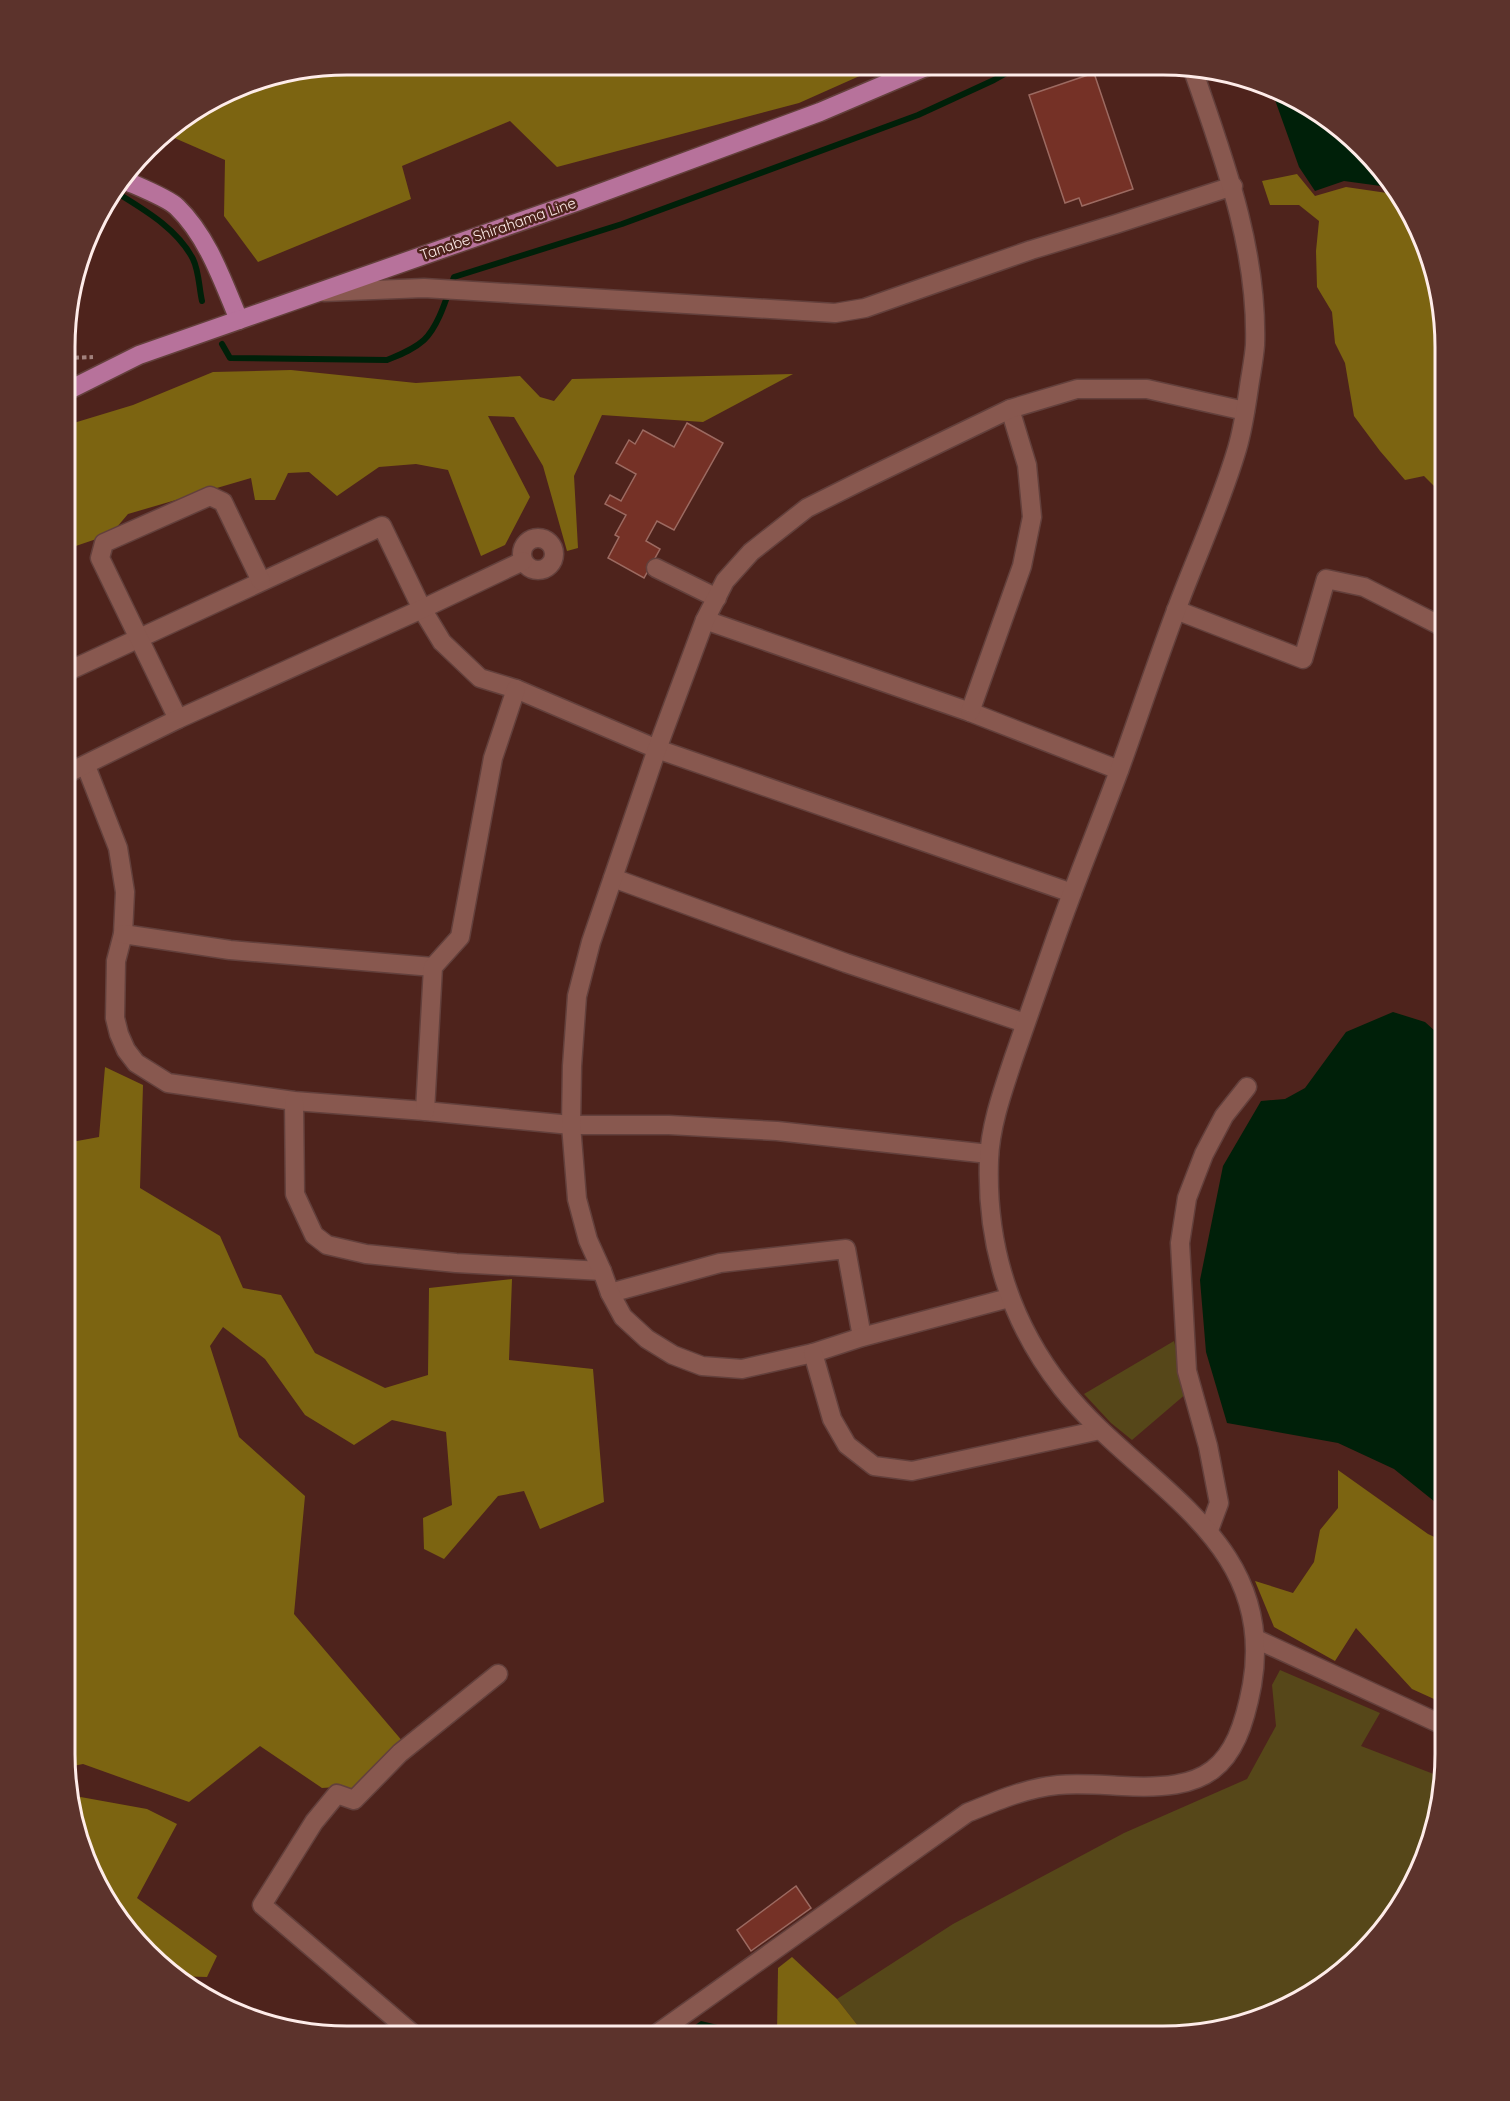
<svg xmlns="http://www.w3.org/2000/svg" width="1510" height="2101" viewBox="0 0 1510 2101" font-family="Quicksand,sans-serif">
  <style>
    .green { fill: #564719 }
    .forest { fill: #7c6411 }
    .water { fill: #002009 }
    .lines { fill: none; stroke-linecap: round; stroke-linejoin: round }
    .stream { stroke: #002009; stroke-width: 6 }
    .building { fill: #753126; stroke: #9c6a61; stroke-width: 1.5 }
    .minor-casing { stroke: #63403c; stroke-width: 21 }
    .major-casing { stroke: #63403c; stroke-width: 21 }
    .path { stroke: #a1817c; stroke-width: 4; stroke-dasharray: 4.5 3; stroke-linecap: butt }
    .minor { stroke: #88584f; stroke-width: 18 }
    .major { stroke: #b7729b; stroke-width: 18 }
    .labels { text-anchor: middle; stroke-width: 5; stroke-linejoin: round; paint-order: stroke }
    .street-label { font-size: 15px; fill: #feece9; stroke: #4e231c }
    .rim { fill: none; stroke: #feece9; stroke-width: 3 }
  </style>
  <rect width="100%" height="100%" fill="#4e231c"/>
  <g class="green">
    <polygon points="1174,1341 1187,1393 1132,1440 1111,1423 1084,1394"/>
    <polygon points="1280,1670 1380,1713 1361,1746 1444,1778 1430,1845 1398,1911 1349,1967 1288,2008 1163,2036 866,2036 837,1999 953,1924 1124,1833 1247,1779 1276,1726 1272,1685"/>
  </g>
  <g class="forest">
    <polygon points="347,65 882,66 799,103 557,167 510,121 402,166 411,199 258,262 224,216 225,160 163,133 256,80"/>
    <polygon points="1297,174 1315,196 1346,187 1394,194 1417,222 1445,347 1445,495 1442,494 1424,476 1405,480 1380,451 1354,416 1345,363 1335,343 1332,312 1317,287 1316,251 1319,221 1299,205 1270,205 1262,181"/>
    <polygon points="291,370 416,383 520,376 540,397 554,401 572,379 793,374 703,422 602,415 574,476 578,548 567,551 543,466 514,417 488,416 530,497 505,545 481,556 448,470 416,464 379,467 337,496 309,472 288,473 275,500 255,500 251,478 128,514 111,534 67,549 67,425 133,405 213,372"/>
    <polygon points="105,1067 143,1085 140,1188 220,1236 243,1288 281,1295 315,1353 385,1388 428,1375 429,1288 512,1279 509,1360 593,1369 604,1502 540,1529 524,1491 498,1496 444,1559 424,1549 423,1518 452,1505 446,1432 392,1420 354,1445 305,1415 265,1359 223,1327 210,1346 239,1437 305,1496 294,1614 404,1743 352,1796 337,1787 322,1788 260,1746 189,1802 83,1764 68,1767 65,1754 66,1143 99,1137"/>
    <polygon points="1338,1470 1428,1534 1445,1542 1445,1704 1412,1689 1356,1628 1335,1661 1274,1627 1255,1581 1293,1593 1314,1562 1320,1530 1338,1508"/>
    <polygon points="75,1796 147,1809 177,1824 137,1898 217,1956 207,1977 173,1976 93,1879"/>
    <polygon points="792,1957 837,1999 866,2036 777,2035 778,1968"/>
  </g>
  <g class="water">
    <polygon points="1270,86 1335,123 1388,187 1344,181 1315,191 1299,167"/>
    <polygon points="1393,1012 1425,1022 1445,1040 1445,1510 1394,1469 1338,1443 1227,1423 1206,1352 1200,1280 1223,1166 1261,1101 1285,1099 1305,1088 1346,1032"/>
    <polygon points="701,2021 722,2026 732,2035 681,2035"/>
  </g>
  <g class="lines">
    <g class="stream">
      <path d="M 114,191 C 143,209 177,228 193,259 C 199,271 199,288 202,301"/>
      <path d="M 222,344 L 230,358 L 387,360 C 399,355 413,350 424,340 C 439,326 447,296 454,277 L 622,224 L 918,115 L 994,80 L 1019,66"/>
    </g>
  </g>
  <g class="building">
    <polygon points="1094,73 1133,189 1082,206 1079,198 1065,203 1029,95"/>
    <polygon points="687,423 723,443 674,530 657,521 646,541 660,549 644,578 608,558 619,537 615,535 626,515 605,504 610,495 621,501 636,474 616,463 629,440 635,444 643,430 674,447"/>
    <polygon points="796,1886 811,1908 751,1951 737,1930"/>
  </g>
  <g class="lines">
    <g class="minor-casing">
      <g id="minor">
        <polyline points="324,292 424,288 835,313 865,308 1031,250 1116,224 1233,186"/>
        <circle cx="538" cy="554" r="16"/>
        <polyline points="656,568 717,598"/>
        <polyline points="1176,610 1303,659 1326,579 1364,587 1445,628"/>
        <polyline points="705,620 970,712 1119,770"/>
        <polyline points="66,672 382,526 422,609 442,642 480,678 516,689 657,749 1072,893"/>
        <polyline points="970,712 1022,566 1032,517 1027,465 1010,409"/>
        <polyline points="178,719 100,558 104,543 210,496 223,502 261,581"/>
        <polyline points="86,766 118,848 125,892 123,934 116,961 115,1018 119,1034 126,1050 136,1063 168,1083 294,1101 425,1111 571,1125 669,1125 777,1131 989,1154"/>
        <polyline points="66,774 178,719 422,609 523,561"/>
        <polyline points="613,878 846,963 1025,1023"/>
        <polyline points="123,934 230,950 433,967"/>
        <polyline points="294,1101 295,1194 314,1235 327,1245 366,1254 456,1263 602,1271"/>
        <polyline points="425,1111 433,967 460,937 493,758 516,689"/>
        <polyline points="610,1293 720,1263 846,1249 862,1337"/>
        <polyline points="1009,1298 862,1337 813,1353 742,1369 702,1366 673,1355 647,1339 623,1317 610,1293 602,1271 588,1240 577,1199 571,1125 572,1066 577,996 591,942 657,749 705,620 725,581 751,552 807,508 863,480 1010,409 1077,389 1147,389 1245,411"/>
        <polyline points="813,1353 832,1419 847,1445 874,1466 912,1471 1100,1430"/>
        <polyline points="1209,1530 1219,1503 1208,1446 1187,1371 1180,1243 1187,1198 1204,1154 1224,1116 1247,1087"/>
        <polyline points="1256,1639 1445,1726"/>
        <polyline points="413,2034 262,1905 314,1822 337,1794 354,1800 400,1753 498,1674"/>
        <path d="M 655,2035 L 967,1813 C 996,1801 1026,1788 1058,1785 C 1079,1783 1101,1785 1122,1786 C 1207,1791 1236,1771 1252,1685 C 1278,1537 1138,1485 1062,1388 C 1010,1322 986,1244 989,1160 C 990,1126 1003,1090 1014,1057 C 1028,1017 1042,977 1056,937 C 1076,880 1099,825 1120,768 C 1139,715 1157,661 1177,608 C 1197,555 1221,503 1237,449 C 1243,429 1246,408 1249,387 C 1251,373 1254,359 1255,345 C 1258,248 1223,157 1192,67"/>
      </g>
    </g>
    <g class="major-casing">
      <g id="major">
        <path d="M 124,180 C 137,186 168,198 177,207 C 208,237 223,282 239,320"/>
        <polyline points="67,391 139,355 576,202 820,112 928,66"/>
      </g>
    </g>
    <polyline class="path" points="67,358 93,357"/>
    <use href="#minor" class="minor"/>
    <use href="#major" class="major"/>
  </g>
  <g class="labels">
    <g class="street-label">
      <text transform="translate(498 229) rotate(-19)" y="5">Tanabe Shirahama Line</text>
    </g>
  </g>
  <path d="M0 0H1510V2101H0ZM347 75H1163A272 272 0 0 1 1435 347V1754A272 272 0 0 1 1163 2026H347A272 272 0 0 1 75 1754V347A272 272 0 0 1 347 75Z" fill="#5c332c" fill-rule="evenodd"/>
  <path class="rim" d="M347 75H1163A272 272 0 0 1 1435 347V1754A272 272 0 0 1 1163 2026H347A272 272 0 0 1 75 1754V347A272 272 0 0 1 347 75Z"/>
</svg>
